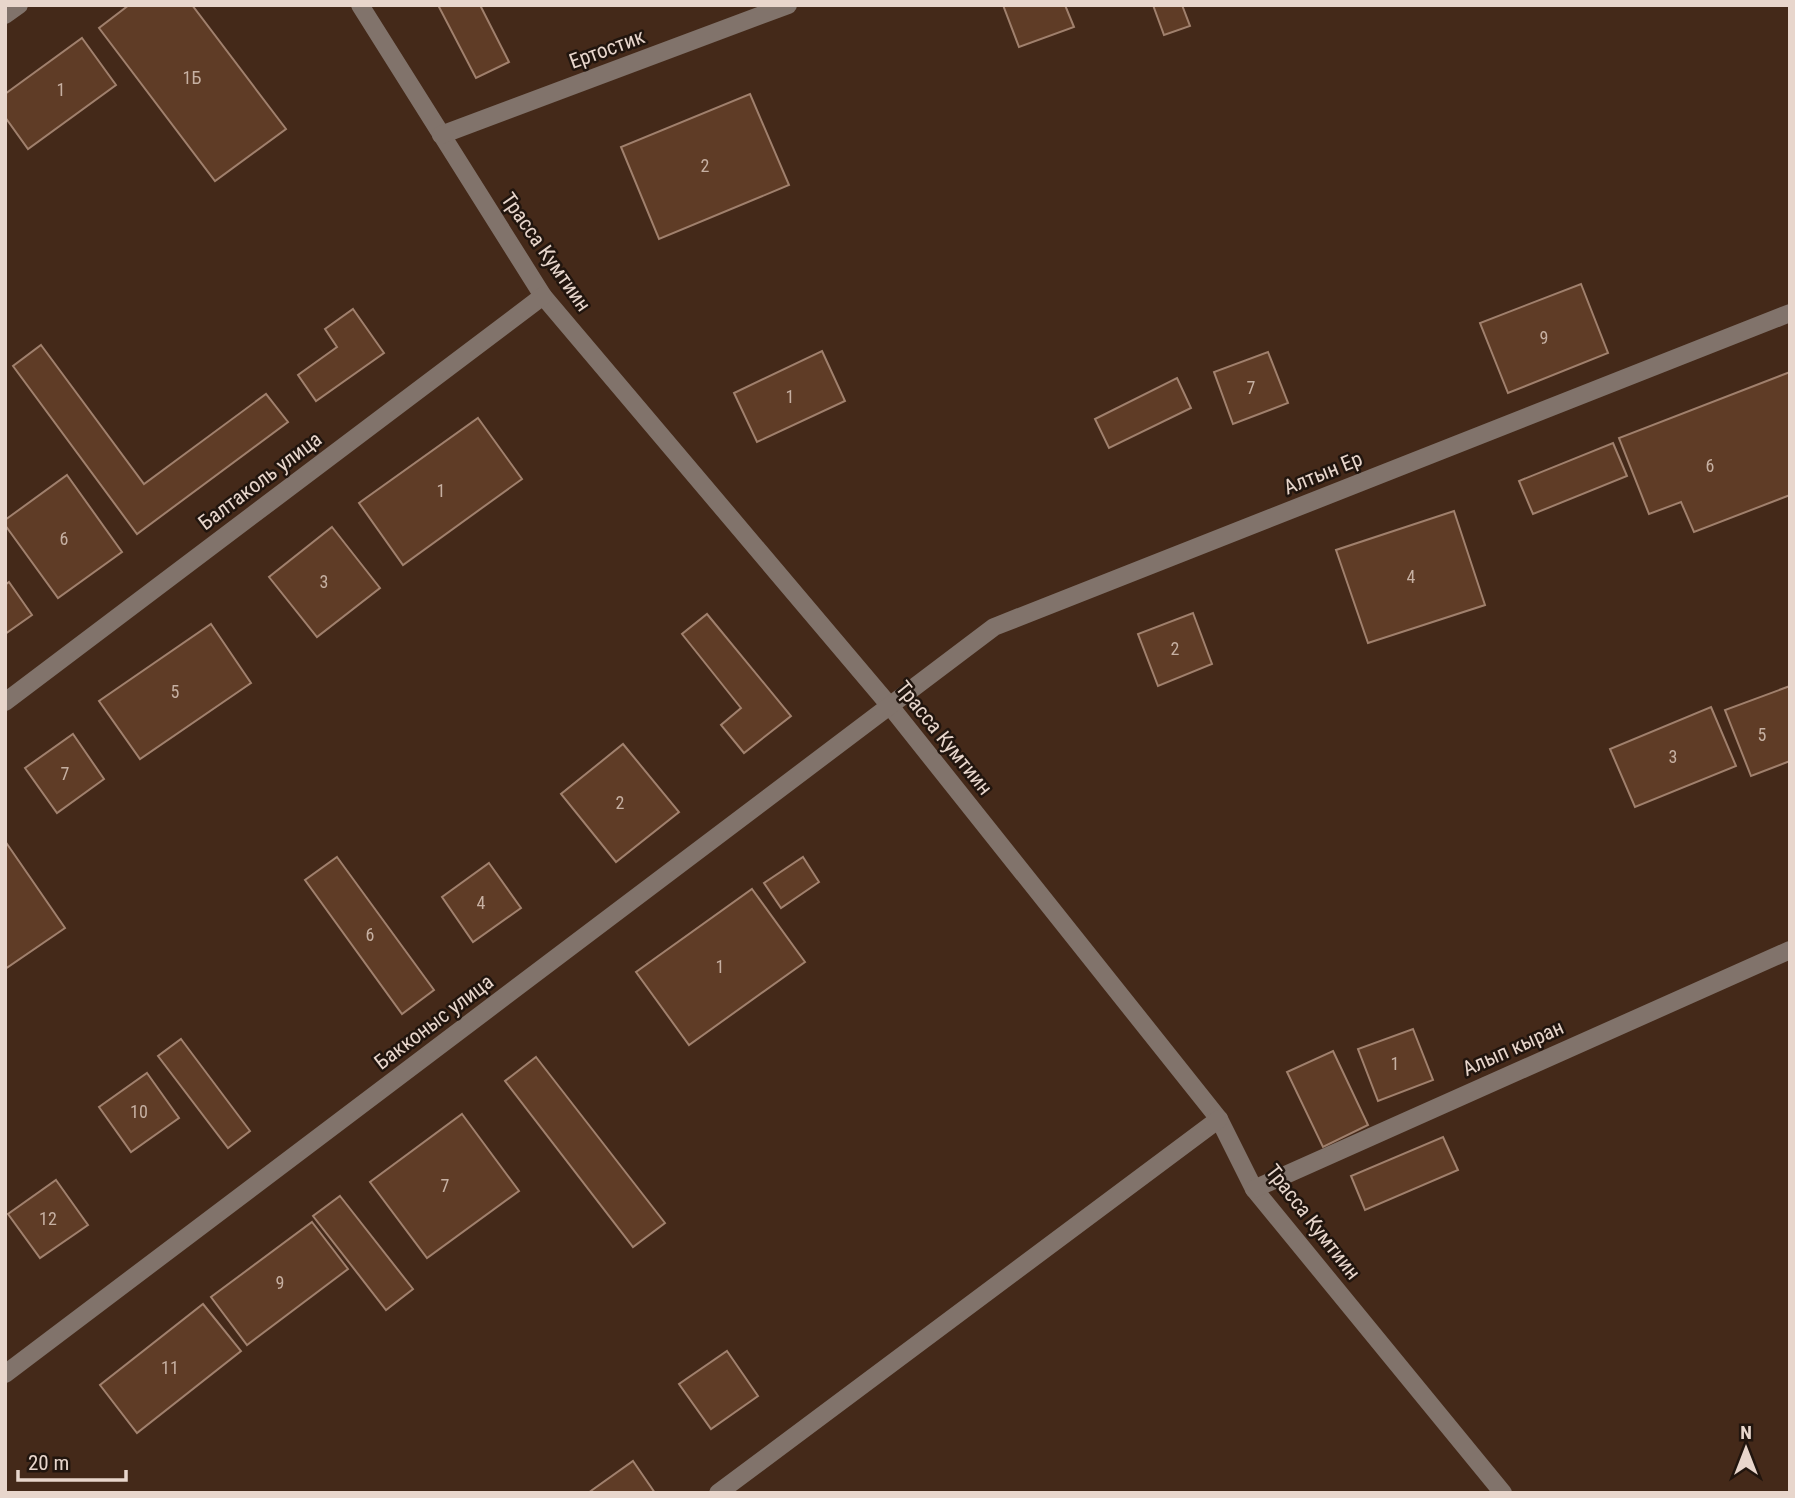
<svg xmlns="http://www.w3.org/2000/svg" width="1795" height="1498" viewBox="0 0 1795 1498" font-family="'Roboto Condensed',sans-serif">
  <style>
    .building { fill: #5f3c26; stroke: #a0806d; stroke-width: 2 }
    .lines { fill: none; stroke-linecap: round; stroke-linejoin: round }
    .minor { stroke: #81736b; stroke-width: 18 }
    .labels { text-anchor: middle; stroke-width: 5; stroke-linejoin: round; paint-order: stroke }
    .number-label { font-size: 18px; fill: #c6b0a2 }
    .street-label { font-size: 21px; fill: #e8d6cc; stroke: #21150e }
  </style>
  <rect width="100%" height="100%" fill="#442919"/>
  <g class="building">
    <polygon points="129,5 192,5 286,129 215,181 99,28"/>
    <polygon points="438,5 480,5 509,62 476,78"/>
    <polygon points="1003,5 1065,5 1074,27 1019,47"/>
    <polygon points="1153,5 1182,5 1190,26 1164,35"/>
    <polygon points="82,38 116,85 28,149 5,117 5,94"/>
    <polygon points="750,94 789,185 659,239 621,147"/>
    <polygon points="1581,284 1608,353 1508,393 1480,323"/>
    <polygon points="353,309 384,353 316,401 298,375 337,347 325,329"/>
    <polygon points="41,345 144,484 266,394 288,422 137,534 13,366"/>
    <polygon points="822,351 845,401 757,442 734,393"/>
    <polygon points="1268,352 1288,403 1233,424 1214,372"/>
    <polygon points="1790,372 1790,495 1694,532 1681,502 1649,514 1619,438"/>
    <polygon points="1177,378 1191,408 1109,448 1095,419"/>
    <polygon points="478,418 522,479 403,565 359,503"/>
    <polygon points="1613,443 1627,476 1533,514 1519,481"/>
    <polygon points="67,475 122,552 58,598 5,525 5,520"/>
    <polygon points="1454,511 1485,605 1368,643 1336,550"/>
    <polygon points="332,527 380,588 317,637 269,577"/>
    <polygon points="9,582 32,615 5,634 5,585"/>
    <polygon points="1193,613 1212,664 1158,686 1138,634"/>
    <polygon points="707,614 791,716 744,753 721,725 741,708 682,634"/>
    <polygon points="211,624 251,683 140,759 99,701"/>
    <polygon points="1790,686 1790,761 1751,776 1725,710"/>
    <polygon points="1711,707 1736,766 1635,807 1610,749"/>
    <polygon points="73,734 104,779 57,813 25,768"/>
    <polygon points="623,744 679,812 616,862 561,794"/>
    <polygon points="5,841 65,928 5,969"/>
    <polygon points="337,857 434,990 402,1014 305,880"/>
    <polygon points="803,857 819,882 781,908 764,883"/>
    <polygon points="489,863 521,908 473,942 442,897"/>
    <polygon points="752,889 805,962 689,1045 636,972"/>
    <polygon points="1413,1029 1433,1080 1378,1101 1358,1049"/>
    <polygon points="181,1039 250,1131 228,1148 158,1056"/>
    <polygon points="1333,1051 1368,1125 1323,1147 1287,1072"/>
    <polygon points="536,1057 665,1223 633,1247 505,1081"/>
    <polygon points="147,1073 179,1118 131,1152 99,1107"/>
    <polygon points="462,1114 519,1191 427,1258 370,1182"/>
    <polygon points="1443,1137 1458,1170 1365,1210 1351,1176"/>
    <polygon points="56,1180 88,1225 40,1258 8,1214"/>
    <polygon points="340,1196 413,1289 386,1310 313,1216"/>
    <polygon points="312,1222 348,1269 247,1345 211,1297"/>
    <polygon points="203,1304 241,1351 137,1433 100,1385"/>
    <polygon points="727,1351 758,1396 711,1429 679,1384"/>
    <polygon points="633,1461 655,1493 588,1493"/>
  </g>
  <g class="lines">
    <g class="minor">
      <polyline points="360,5 543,296 890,706 1219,1119 1254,1189 1503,1493"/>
      <polyline points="5,15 19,5"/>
      <polyline points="441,135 788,5"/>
      <polyline points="5,702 543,296"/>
      <polyline points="1254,1189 1790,950"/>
      <polyline points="5,1374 994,627 1790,313"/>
      <polyline points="718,1493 1219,1119"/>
    </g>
  </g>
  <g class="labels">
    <g class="number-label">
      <text x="192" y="84">1Б</text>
      <text x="61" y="96">1</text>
      <text x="705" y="172">2</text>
      <text x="1544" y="344">9</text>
      <text x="1251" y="394">7</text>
      <text x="790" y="403">1</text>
      <text x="1710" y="472">6</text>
      <text x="441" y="497">1</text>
      <text x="64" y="545">6</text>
      <text x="1411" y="583">4</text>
      <text x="324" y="588">3</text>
      <text x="1175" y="655">2</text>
      <text x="175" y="698">5</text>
      <text x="1762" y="741">5</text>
      <text x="1673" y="763">3</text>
      <text x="65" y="780">7</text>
      <text x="620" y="809">2</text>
      <text x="481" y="909">4</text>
      <text x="370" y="941">6</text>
      <text x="720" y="973">1</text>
      <text x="1395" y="1070">1</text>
      <text x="139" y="1118">10</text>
      <text x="445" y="1192">7</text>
      <text x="48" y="1225">12</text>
      <text x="280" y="1289">9</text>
      <text x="170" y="1374">11</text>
    </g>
    <g class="street-label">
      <text transform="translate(607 49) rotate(-20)" y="7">Ертостик</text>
      <text transform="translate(546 252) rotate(55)" y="7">Трасса Кумтиин</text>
      <text transform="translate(1323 473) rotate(-22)" y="7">Алтын Ер</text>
      <text transform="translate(260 481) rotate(-37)" y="7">Балтаколь улица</text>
      <text transform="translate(944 738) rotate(51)" y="7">Трасса Кумтиин</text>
      <text transform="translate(434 1022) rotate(-37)" y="7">Бакконыс улица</text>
      <text transform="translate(1513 1048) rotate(-24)" y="7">Алып кыран</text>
      <text transform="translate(1313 1222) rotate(52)" y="7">Трасса Кумтиин</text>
    </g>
  </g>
  <rect width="1795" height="1498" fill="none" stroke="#e8d6cc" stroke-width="14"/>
  <g transform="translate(1746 1449)" stroke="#21150e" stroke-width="5" paint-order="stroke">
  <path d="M0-5L12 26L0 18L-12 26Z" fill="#e8d6cc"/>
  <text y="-10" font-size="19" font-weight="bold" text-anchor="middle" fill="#e8d6cc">N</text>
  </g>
  <path d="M18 1470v10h108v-10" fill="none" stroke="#e8d6cc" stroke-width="3.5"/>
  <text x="28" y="1470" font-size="21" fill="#e8d6cc" stroke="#21150e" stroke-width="5" paint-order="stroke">20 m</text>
</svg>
